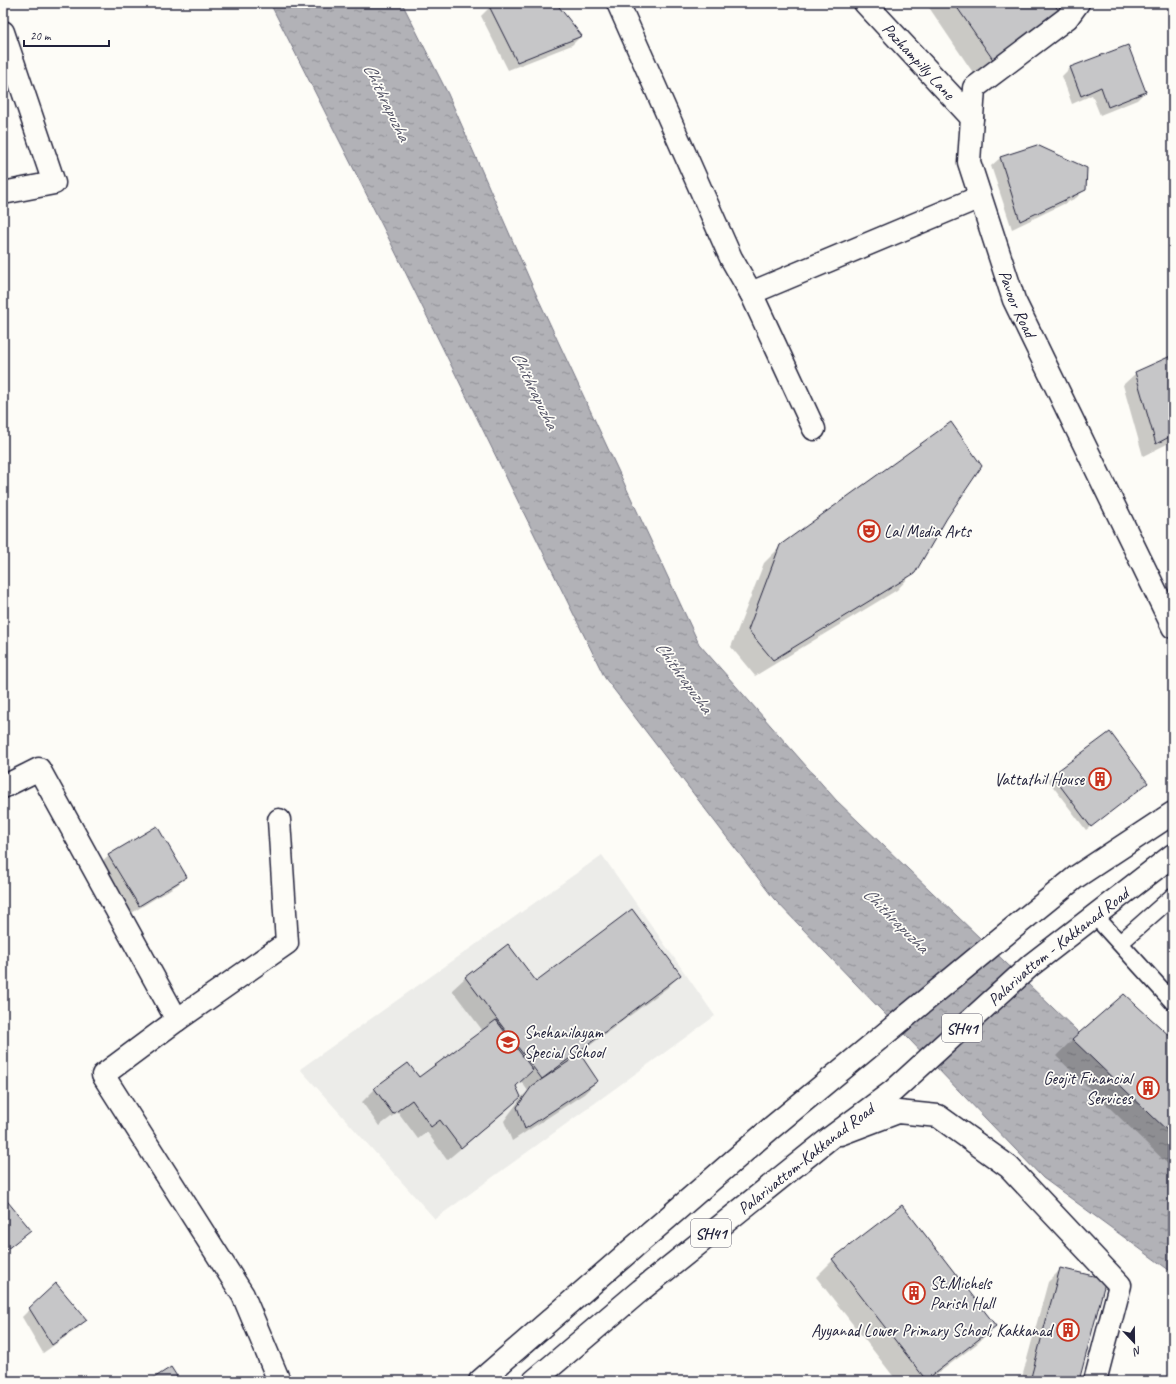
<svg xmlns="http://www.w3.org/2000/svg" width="1176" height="1384" viewBox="0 0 1176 1384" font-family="Caveat,sans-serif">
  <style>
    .built { fill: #ecece9 }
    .water { fill: url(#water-ripples); stroke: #787885 }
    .shadow { fill: #0003 }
    .building { fill: #c6c6c8; stroke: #22223b }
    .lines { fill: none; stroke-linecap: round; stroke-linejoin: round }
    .service-casing { stroke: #22223b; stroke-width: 19 }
    .minor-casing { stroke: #22223b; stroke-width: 25 }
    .primary-casing { stroke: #22223b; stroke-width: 25 }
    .service { stroke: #fdfcf7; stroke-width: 16 }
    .minor { stroke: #fdfcf7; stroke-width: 22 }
    .primary { stroke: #fdfcf7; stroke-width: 22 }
    .labels { text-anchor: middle; stroke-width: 3.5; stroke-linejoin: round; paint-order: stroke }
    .shield { fill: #fdfcf7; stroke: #646373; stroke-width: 1 }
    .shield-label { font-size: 16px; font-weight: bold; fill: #22223b }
    .street-label { font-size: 17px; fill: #22223b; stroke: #fdfcf7 }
    .poi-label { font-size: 17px; fill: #22223b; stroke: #fdfcf7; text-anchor: start }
    .water-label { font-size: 18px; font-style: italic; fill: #545466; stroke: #fdfcf7 }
  </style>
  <defs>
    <pattern id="water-ripples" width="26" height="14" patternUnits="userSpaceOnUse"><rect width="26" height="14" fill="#b2b2b7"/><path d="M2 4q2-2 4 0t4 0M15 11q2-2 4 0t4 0" fill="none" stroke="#909096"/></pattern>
  </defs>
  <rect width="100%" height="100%" fill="#fdfcf7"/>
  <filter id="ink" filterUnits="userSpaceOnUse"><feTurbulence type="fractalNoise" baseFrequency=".025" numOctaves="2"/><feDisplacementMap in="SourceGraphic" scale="8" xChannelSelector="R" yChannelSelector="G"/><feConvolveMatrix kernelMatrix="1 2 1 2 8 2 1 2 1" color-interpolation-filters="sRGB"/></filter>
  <g filter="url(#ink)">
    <polygon class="built" points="602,855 715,1016 435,1219 300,1069"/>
    <polygon class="water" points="270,3 402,3 448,94 536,294 699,644 836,800 1173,1123 1173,1273 1043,1178 774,899 605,678 387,235"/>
    <g class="shadow">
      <polygon points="501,3 554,3 581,36 572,45 508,70 481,16 490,7"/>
      <polygon points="926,3 1052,3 976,77"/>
      <polygon points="1071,67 1145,92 1137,100 1100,115 1092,95 1072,104 1062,76"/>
      <polygon points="1037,146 1085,189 1076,198 1012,229 991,166 1000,158"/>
      <polygon points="1173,356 1173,441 1143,456 1123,385 1136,373"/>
      <polygon points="946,517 914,572 897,590 755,676 731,647 764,563 781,546"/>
      <polygon points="1109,733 1147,783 1086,830 1048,780"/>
      <polygon points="109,856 186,877 177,885 130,914 100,864"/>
      <polygon points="508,946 535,982 680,975 667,988 573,1058 597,1081 584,1094 512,1141 504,1121 521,1098 528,1091 521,1081 515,1087 520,1097 507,1110 447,1160 427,1132 418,1139 398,1112 379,1126 362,1102 375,1089 408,1064 419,1079 483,1031 452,990 465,978"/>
      <polygon points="1124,995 1173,1040 1173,1169 1056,1056 1072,1040"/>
      <polygon points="3,1198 29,1230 3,1253"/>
      <polygon points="902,1207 995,1326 978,1343 928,1381 897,1381 816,1277 833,1260"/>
      <polygon points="1061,1269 1078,1381 1021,1381 1048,1282"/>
      <polygon points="30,1309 86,1320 77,1329 43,1353 22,1317"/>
    </g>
    <g class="building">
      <polygon points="498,3 556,3 582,36 517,62 489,6"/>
      <polygon points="954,3 1053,3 1063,16 994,61"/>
      <polygon points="1128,45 1146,92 1108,107 1101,87 1081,96 1070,67"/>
      <polygon points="1037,145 1087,168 1086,190 1020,221 1000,157"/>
      <polygon points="1173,355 1173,435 1156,444 1135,372"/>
      <polygon points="951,422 982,466 947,518 915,573 773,660 748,630 780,545"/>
      <polygon points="1110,732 1148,783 1091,827 1052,775"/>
      <polygon points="157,826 187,877 139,906 108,855"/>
      <polygon points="632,909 681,975 542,1079 465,977 508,944 536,981"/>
      <polygon points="1124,994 1173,1039 1173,1136 1072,1039"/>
      <polygon points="496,1020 533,1070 516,1086 521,1097 461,1148 440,1120 431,1127 412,1100 393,1114 374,1088 408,1063 419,1077"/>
      <polygon points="580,1054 598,1081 525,1129 517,1107 532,1086"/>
      <polygon points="3,1196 31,1230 6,1250 3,1247"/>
      <polygon points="902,1205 996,1326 926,1380 832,1259"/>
      <polygon points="1060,1268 1106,1279 1079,1381 1030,1381"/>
      <polygon points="56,1283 87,1320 52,1345 29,1308"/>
      <polygon points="171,1367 180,1381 149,1381"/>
    </g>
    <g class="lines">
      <g class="service-casing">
        <g id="service">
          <polyline points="1095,916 1173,1002"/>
          <polyline points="1120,943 1173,896"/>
        </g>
      </g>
      <g class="minor-casing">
        <g id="minor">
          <polyline points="618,3 731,258 751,293 980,197"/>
          <path id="s1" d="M 865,3 L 972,118"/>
          <path id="s2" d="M 1078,3 L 1067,18 L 974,88 L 969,162 L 1014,300 L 1173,627"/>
          <polyline points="3,32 54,183 3,193"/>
          <polyline points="751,293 814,429"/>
          <polyline points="3,787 39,769 177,1020 287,943 279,820"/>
          <polyline points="177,1020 103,1075 243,1295 279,1381"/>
          <polyline points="840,1134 898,1112 938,1116 1009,1167 1120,1285 1095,1381"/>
        </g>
      </g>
      <g class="primary-casing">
        <g id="primary">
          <polyline points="480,1381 770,1129 1001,938 1076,877 1173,813"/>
          <path id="s3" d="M 534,1381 L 641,1290 L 830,1138 L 893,1091 L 1031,965 L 1173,855"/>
        </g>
      </g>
      <use href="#service" class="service"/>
      <use href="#minor" class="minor"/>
      <use href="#primary" class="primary"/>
    </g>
  </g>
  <defs>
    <g id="theatre-ring" transform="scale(1.15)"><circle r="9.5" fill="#fdfcf7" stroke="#c8321e" stroke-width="1.5"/><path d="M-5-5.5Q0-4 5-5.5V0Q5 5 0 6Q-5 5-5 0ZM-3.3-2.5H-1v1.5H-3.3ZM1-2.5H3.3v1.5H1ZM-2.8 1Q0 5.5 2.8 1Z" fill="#c8321e"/></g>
    <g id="building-ring" transform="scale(1.15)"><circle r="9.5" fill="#fdfcf7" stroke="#c8321e" stroke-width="1.5"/><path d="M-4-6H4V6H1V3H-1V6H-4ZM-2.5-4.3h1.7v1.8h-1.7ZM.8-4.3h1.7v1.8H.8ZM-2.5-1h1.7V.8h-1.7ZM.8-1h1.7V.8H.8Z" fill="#c8321e"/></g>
    <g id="school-ring" transform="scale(1.15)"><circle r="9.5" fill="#fdfcf7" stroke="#c8321e" stroke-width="1.5"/><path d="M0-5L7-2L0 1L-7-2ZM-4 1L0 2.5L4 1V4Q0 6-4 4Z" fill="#c8321e"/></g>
  </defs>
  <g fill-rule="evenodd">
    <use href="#theatre-ring" x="869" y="531"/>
    <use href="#building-ring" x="1100" y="779"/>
    <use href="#school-ring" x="508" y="1042"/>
    <use href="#building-ring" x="1148" y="1088"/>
    <use href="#building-ring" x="914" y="1293"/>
    <use href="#building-ring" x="1068" y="1330"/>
  </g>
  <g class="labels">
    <g class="shield">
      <rect x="942" y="1014" width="40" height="28" rx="3"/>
      <rect x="691" y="1219" width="40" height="28" rx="3"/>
    </g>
    <g class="shield-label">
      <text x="962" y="1034">SH41</text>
      <text x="711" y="1239">SH41</text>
    </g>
    <g class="street-label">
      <text dy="6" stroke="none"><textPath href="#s1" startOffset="79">Pazhampilly Lane</textPath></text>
      <text dy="6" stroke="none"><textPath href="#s2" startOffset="359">Pavoor Road</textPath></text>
      <text dy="6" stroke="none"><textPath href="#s3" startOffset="681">Palarivattom - Kakkanad Road</textPath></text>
      <text dy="6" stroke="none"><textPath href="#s3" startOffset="351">Palarivattom-Kakkanad Road</textPath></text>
    </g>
    <g class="poi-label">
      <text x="884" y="537">Lal Media Arts</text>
      <text x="1084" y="785" text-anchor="end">Vattathil House</text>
      <text x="524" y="1038">Snehanilayam<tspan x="524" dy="20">Special School</tspan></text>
      <text x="1132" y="1084" text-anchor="end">Geojit Financial<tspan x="1132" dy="20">Services</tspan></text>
      <text x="930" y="1289">St.Michels<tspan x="930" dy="20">Parish Hall</tspan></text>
      <text x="1052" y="1336" text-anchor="end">Ayyanad Lower Primary School, Kakkanad</text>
    </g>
    <g class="water-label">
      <text transform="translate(387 102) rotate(64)" y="6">Chithrapuzha</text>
      <text transform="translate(535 390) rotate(64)" y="6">Chithrapuzha</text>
      <text transform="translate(684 677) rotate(54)" y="6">Chithrapuzha</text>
      <text transform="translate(896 920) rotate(45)" y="6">Chithrapuzha</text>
    </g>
  </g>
  <rect width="1176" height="1384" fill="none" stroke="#fdfcf7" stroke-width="16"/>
  <rect x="8" y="8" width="1160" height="1368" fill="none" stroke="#22223b" stroke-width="1.5" filter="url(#ink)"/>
  <g transform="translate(1134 1342) rotate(158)" stroke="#fdfcf7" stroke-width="3" paint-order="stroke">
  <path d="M0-3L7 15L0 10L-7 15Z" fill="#22223b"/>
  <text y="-6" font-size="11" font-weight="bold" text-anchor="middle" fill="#22223b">N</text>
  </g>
  <path d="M24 40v6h85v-6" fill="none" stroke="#22223b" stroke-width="2"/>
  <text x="30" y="40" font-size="12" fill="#22223b" stroke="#fdfcf7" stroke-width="3" paint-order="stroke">20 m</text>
</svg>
